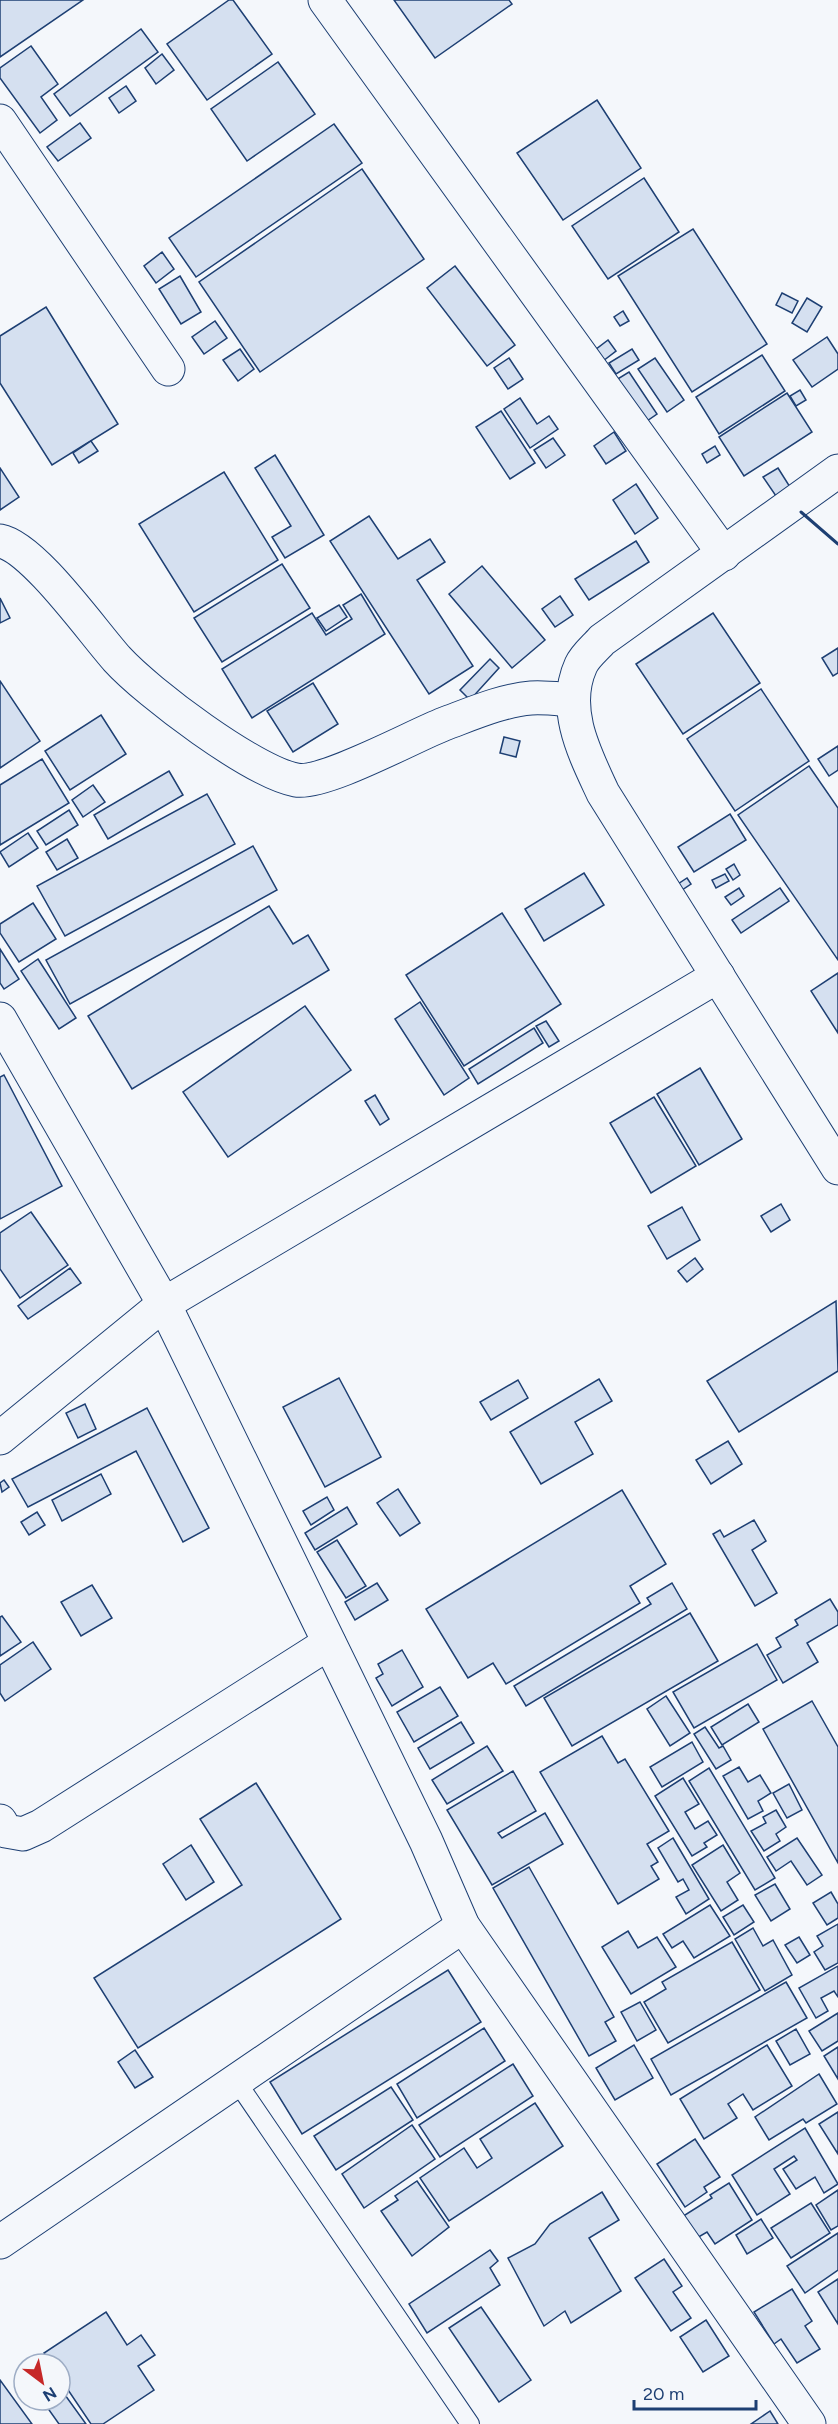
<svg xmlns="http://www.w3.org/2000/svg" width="838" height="2424" viewBox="0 0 838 2424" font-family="Figtree,sans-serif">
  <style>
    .building { fill: #d5e0f0; stroke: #1d3f73; stroke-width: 1.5 }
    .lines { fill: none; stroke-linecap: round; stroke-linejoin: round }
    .service-casing { stroke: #1d3f73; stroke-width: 20 }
    .minor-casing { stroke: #1d3f73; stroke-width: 35 }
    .service { stroke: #f4f7fb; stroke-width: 18 }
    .minor { stroke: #f4f7fb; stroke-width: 33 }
    .wall { stroke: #1d3f73; stroke-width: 3 }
  </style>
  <rect width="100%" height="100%" fill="#f4f7fb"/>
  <g class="building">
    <polygon points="0,0 83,0 0,57"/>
    <polygon points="229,0 233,0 272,54 207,100 167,44"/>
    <polygon points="394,0 509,0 512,4 435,58"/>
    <polygon points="141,29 158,52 70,116 54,94"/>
    <polygon points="31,46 58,84 41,97 57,120 40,133 0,78 0,68"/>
    <polygon points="162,54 174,70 156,84 145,68"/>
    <polygon points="278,62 315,114 247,161 211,109"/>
    <polygon points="126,86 136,101 119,113 109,98"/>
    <polygon points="597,100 641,168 563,220 517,153"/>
    <polygon points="80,123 91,138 58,161 47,147"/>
    <polygon points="334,124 362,163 196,277 169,238"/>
    <polygon points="362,169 424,259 260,372 199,282"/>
    <polygon points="644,178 679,232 608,279 572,226"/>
    <polygon points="693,229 767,344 692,392 618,276"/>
    <polygon points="162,252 174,269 156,283 144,266"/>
    <polygon points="455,266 515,345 487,366 427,288"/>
    <polygon points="180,276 201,312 181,324 159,289"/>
    <polygon points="782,293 798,301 792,313 776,305"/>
    <polygon points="807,298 822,307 807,332 792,323"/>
    <polygon points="46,307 118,424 52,465 0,383 0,336"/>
    <polygon points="623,311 629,321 620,326 614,317"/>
    <polygon points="215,321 227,338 204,354 192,337"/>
    <polygon points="827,337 838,354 838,369 812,387 793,360"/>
    <polygon points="608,340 616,351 603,361 595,350"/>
    <polygon points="240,349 254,369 238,381 223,360"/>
    <polygon points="632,349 639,360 616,374 609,363"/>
    <polygon points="762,355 785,391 719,434 696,397"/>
    <polygon points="509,358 523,379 508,389 494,368"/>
    <polygon points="655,358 684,400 667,412 638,369"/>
    <polygon points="629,372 657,414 644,423 616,380"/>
    <polygon points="800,390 806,400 796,406 790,396"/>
    <polygon points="787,393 812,432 744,476 719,437"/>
    <polygon points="520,398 537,424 549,416 558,429 530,448 504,409"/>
    <polygon points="501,411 535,463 510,479 476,427"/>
    <polygon points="614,432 626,451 606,464 594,446"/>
    <polygon points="553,438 565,455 546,468 534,450"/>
    <polygon points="91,441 98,451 79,463 73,453"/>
    <polygon points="715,446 720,455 707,463 702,454"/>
    <polygon points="275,455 324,535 285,558 272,537 291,526 255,468"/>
    <polygon points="0,468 19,497 0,510"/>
    <polygon points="778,468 790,487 776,496 763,477"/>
    <polygon points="224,472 278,560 194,612 139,524"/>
    <polygon points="636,484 658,518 635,534 613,500"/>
    <polygon points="369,516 398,559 430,539 445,562 417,580 473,666 429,694 330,541"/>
    <polygon points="636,541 649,562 589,600 575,579"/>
    <polygon points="282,564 310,608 222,662 194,618"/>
    <polygon points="482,566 545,640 512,668 449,594"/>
    <polygon points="361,594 385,634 252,718 222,669 312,613 326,635 352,619 343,605"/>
    <polygon points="560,596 573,615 555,627 542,609"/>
    <polygon points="0,598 10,618 0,623"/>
    <polygon points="339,605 347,617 326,631 317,618"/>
    <polygon points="713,613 760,683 683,734 636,664"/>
    <polygon points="838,648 838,673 833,676 822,658"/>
    <polygon points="490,659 499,668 470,700 460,690"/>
    <polygon points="0,681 40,741 0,768"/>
    <polygon points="313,683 338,724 293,752 267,711"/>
    <polygon points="761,689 809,761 735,811 687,739"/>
    <polygon points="101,715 126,754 70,790 45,751"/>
    <polygon points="504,737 520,741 516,757 500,753"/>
    <polygon points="838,746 838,770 829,776 818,759"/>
    <polygon points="42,759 69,803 0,845 0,785"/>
    <polygon points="809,766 838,808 838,960 738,815"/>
    <polygon points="169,771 183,795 108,839 94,815"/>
    <polygon points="93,785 105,802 83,817 72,800"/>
    <polygon points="207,794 235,844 65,936 37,886"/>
    <polygon points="69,810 78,825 46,845 37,831"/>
    <polygon points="730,814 746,840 694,872 678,847"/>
    <polygon points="28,833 38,848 9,867 0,852"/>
    <polygon points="67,839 78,858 57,870 46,852"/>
    <polygon points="253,846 277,890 70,1004 46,960"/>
    <polygon points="734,864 740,875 733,880 726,869"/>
    <polygon points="584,873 604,905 544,941 525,909"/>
    <polygon points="725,874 729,881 716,888 712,880"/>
    <polygon points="687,878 691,884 682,890 678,884"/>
    <polygon points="739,888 744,896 731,905 725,897"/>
    <polygon points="780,888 789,901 741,933 732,920"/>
    <polygon points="33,903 56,939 19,962 0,933 0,924"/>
    <polygon points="269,906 293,944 308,935 329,970 132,1089 88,1016"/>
    <polygon points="502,913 561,1004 464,1066 406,975"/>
    <polygon points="0,949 19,979 4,989 0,983"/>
    <polygon points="38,959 76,1018 59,1029 21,971"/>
    <polygon points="838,973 838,1033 811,991"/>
    <polygon points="420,1002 469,1078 444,1095 395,1019"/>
    <polygon points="305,1006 351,1070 228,1157 183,1092"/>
    <polygon points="546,1021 559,1041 549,1047 536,1026"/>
    <polygon points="534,1028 543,1043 478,1084 469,1069"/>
    <polygon points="700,1068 742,1139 699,1165 657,1094"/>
    <polygon points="4,1075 62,1186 0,1219 0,1077"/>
    <polygon points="375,1095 389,1119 380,1125 365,1101"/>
    <polygon points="654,1097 696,1166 651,1193 610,1123"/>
    <polygon points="781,1204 790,1220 771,1232 761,1216"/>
    <polygon points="682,1207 700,1240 667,1259 648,1226"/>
    <polygon points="31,1212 68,1265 20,1298 0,1269 0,1233"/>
    <polygon points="695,1258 703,1269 687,1282 678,1271"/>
    <polygon points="70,1268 81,1283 28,1319 18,1306"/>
    <polygon points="836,1301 838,1371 739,1432 707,1381"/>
    <polygon points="339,1378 381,1457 325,1487 283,1407"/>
    <polygon points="599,1379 612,1401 575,1422 593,1454 541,1484 510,1432"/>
    <polygon points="518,1380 528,1398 491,1420 480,1402"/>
    <polygon points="85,1404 96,1429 78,1438 66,1413"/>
    <polygon points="147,1408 209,1528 183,1542 136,1451 28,1507 12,1479"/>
    <polygon points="728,1441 742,1464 711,1484 696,1460"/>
    <polygon points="101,1474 111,1494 62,1521 52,1500"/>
    <polygon points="4,1480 9,1487 2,1492 0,1483"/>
    <polygon points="398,1489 420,1523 400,1536 377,1503"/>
    <polygon points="622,1490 666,1564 630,1586 640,1603 506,1684 493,1663 468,1678 426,1609"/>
    <polygon points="327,1497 334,1510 311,1525 303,1511"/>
    <polygon points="347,1507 357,1524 315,1550 305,1533"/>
    <polygon points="37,1512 45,1525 29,1535 21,1522"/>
    <polygon points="754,1520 766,1541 752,1550 777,1593 755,1606 713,1534 720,1530 724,1537"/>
    <polygon points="337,1540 366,1586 346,1598 317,1552"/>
    <polygon points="377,1583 388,1600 355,1620 345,1602"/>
    <polygon points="672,1583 687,1609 526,1706 514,1686 651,1604 647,1598"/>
    <polygon points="92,1585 112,1618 81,1636 61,1602"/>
    <polygon points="830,1599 838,1612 838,1625 807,1643 818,1662 783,1683 767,1655 781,1647 776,1638 798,1625 795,1620"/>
    <polygon points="690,1613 718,1661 572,1746 544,1698"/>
    <polygon points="2,1616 21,1642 0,1656 0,1617"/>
    <polygon points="33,1642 51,1669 5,1701 0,1693 0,1665"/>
    <polygon points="757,1644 777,1680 694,1728 673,1692"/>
    <polygon points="402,1650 423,1687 392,1706 376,1678 383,1674 378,1664"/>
    <polygon points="440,1687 458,1716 414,1742 397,1712"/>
    <polygon points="666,1696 690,1733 670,1746 647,1709"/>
    <polygon points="812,1701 838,1747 838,1863 763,1729"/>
    <polygon points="748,1704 759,1722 722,1745 711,1727"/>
    <polygon points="461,1722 474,1743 430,1769 418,1748"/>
    <polygon points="705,1727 719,1748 723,1746 731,1760 716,1769 694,1734"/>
    <polygon points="602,1736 618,1763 625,1759 669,1831 647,1844 658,1862 651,1866 659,1879 618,1904 540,1772"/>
    <polygon points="692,1742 703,1762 662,1787 650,1767"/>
    <polygon points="487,1746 503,1771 447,1804 432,1780"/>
    <polygon points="739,1767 748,1782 760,1775 771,1793 758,1801 763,1811 748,1819 723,1776"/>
    <polygon points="709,1768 775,1878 755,1890 689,1781"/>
    <polygon points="513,1771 536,1811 498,1833 502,1838 545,1813 563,1844 492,1885 447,1810"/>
    <polygon points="683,1778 699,1804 685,1812 695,1829 708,1821 717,1835 704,1843 707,1847 692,1856 655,1796"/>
    <polygon points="256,1783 341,1919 138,2048 94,1978 242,1885 200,1819"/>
    <polygon points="789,1784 802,1810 787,1818 773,1793"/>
    <polygon points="776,1810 786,1827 776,1834 780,1841 764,1851 751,1831 766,1823 763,1817"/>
    <polygon points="673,1838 709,1899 686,1914 676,1897 689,1890 683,1879 678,1882 658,1848"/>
    <polygon points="797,1838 822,1875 807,1885 791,1861 776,1871 767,1857"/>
    <polygon points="191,1845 214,1882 186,1900 163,1864"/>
    <polygon points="723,1845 740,1873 727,1882 738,1900 721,1911 692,1865"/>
    <polygon points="529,1867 614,2017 605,2022 616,2041 589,2056 493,1888"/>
    <polygon points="775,1884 790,1909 771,1921 755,1895"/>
    <polygon points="831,1892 838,1904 838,1918 827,1925 813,1903"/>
    <polygon points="710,1905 730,1936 694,1958 683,1941 672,1948 663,1934"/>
    <polygon points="743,1905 754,1922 734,1935 723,1917"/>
    <polygon points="838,1924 838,1963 825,1970 814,1952 823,1946 817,1936"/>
    <polygon points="753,1928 763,1946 773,1940 792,1975 765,1991 735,1939"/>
    <polygon points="628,1931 638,1948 657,1937 676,1967 631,1994 602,1947"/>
    <polygon points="799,1937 810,1955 797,1963 785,1945"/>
    <polygon points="732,1942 760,1990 668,2043 644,2002 666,1989 662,1982"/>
    <polygon points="838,1966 838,1997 834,1991 821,1998 828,2011 816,2018 799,1988"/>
    <polygon points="448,1970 481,2022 302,2134 270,2082"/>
    <polygon points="786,1982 807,2018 671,2095 651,2059"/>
    <polygon points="640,2002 656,2030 637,2041 621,2012"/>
    <polygon points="838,2013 838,2041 822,2051 809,2031"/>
    <polygon points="484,2028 505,2061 417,2118 397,2084"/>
    <polygon points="796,2029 810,2054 790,2065 776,2041"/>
    <polygon points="634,2045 653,2078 615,2100 596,2068"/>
    <polygon points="767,2045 792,2086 753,2110 743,2094 728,2104 737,2118 704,2139 680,2099"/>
    <polygon points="838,2047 838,2079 824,2056"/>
    <polygon points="135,2050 153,2077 135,2088 118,2062"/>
    <polygon points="513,2064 533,2096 440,2157 419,2125"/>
    <polygon points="819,2074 837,2104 806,2123 803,2119 769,2140 755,2117"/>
    <polygon points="391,2087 413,2120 336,2170 314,2136"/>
    <polygon points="535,2103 563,2146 449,2221 420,2178 464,2148 477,2168 492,2158 480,2139"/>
    <polygon points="838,2112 838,2154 819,2124"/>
    <polygon points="412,2125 435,2159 364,2208 342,2174"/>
    <polygon points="805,2128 838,2184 824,2193 815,2177 796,2189 783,2169 797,2160 794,2156 774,2169 790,2194 757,2215 732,2175"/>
    <polygon points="695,2139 720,2177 704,2187 707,2192 685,2207 657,2164"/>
    <polygon points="417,2181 449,2227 412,2256 381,2211 398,2200 395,2196"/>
    <polygon points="729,2183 752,2220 715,2244 707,2232 690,2242 677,2220 712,2198 710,2195"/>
    <polygon points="838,2190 838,2226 831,2230 816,2205"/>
    <polygon points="602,2192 619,2220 589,2238 621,2291 571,2323 565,2311 544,2326 508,2258 535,2244 550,2224"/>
    <polygon points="811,2203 830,2233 791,2258 771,2228"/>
    <polygon points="761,2219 773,2238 747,2254 736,2235"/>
    <polygon points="838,2233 838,2270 805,2293 787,2266"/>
    <polygon points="490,2250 498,2261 490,2268 500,2285 427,2333 409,2304"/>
    <polygon points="664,2259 682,2286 673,2292 691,2318 671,2331 635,2278"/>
    <polygon points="838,2279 838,2324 818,2292"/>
    <polygon points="792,2289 812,2321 805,2326 820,2349 797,2363 781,2339 774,2344 754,2312"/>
    <polygon points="481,2307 531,2380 499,2402 449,2328"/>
    <polygon points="106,2312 127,2345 141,2335 155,2355 138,2366 154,2390 103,2424 91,2424 60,2378 60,2364 51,2364 44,2353"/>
    <polygon points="706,2320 729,2356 703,2372 680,2337"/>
    <polygon points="0,2380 32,2424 0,2424"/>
    <polygon points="60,2388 86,2424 59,2424 42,2400 60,2400"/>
    <polygon points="770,2411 778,2424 751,2424"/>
  </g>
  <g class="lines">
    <g class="service-casing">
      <polyline id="service" points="237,2082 470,2424"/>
    </g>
    <g class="minor-casing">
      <g id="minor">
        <polyline points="325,0 724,554"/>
        <polyline points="0,121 168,369"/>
        <path d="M 838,471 L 602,640 C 595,648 585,656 581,665 C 561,709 585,754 603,793 L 838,1168"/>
        <path d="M 0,541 C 33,547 92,631 117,659 C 148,693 253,772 296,780 C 324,785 413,736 444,724 C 471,714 503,700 531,698 C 544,697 559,699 572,700"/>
        <polyline points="0,1019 164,1304 426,1841 463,1926 809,2424"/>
        <polyline points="0,1438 164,1304 718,976"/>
        <polyline points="0,1821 6,1831 23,1834 41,1826 329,1643"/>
        <polyline points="0,2242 463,1926"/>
      </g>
    </g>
    <use href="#service" class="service"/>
    <use href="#minor" class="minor"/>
    <polyline class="wall" points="801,512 838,544"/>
  </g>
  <g transform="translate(42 2382) rotate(148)"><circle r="28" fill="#f4f7fb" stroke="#9eadc5" stroke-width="1.5"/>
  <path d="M0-4.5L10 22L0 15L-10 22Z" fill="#c62828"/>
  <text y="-9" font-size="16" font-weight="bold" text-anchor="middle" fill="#1d3f73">N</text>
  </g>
  <path d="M634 2400v9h122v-9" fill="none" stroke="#1d3f73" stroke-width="3"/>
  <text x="643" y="2400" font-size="18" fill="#1d3f73" stroke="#f4f7fb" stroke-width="4.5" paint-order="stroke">20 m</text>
</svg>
